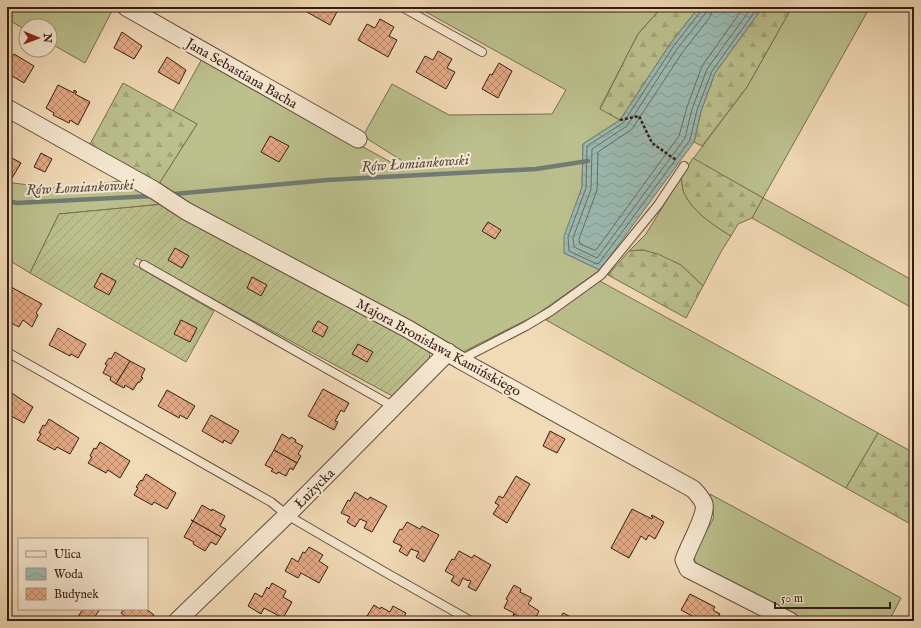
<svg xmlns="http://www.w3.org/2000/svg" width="921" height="628" viewBox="0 0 921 628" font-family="'IM FELL English',serif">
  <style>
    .grass { fill: #bbc08d; stroke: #786e50 }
    .forest { fill: url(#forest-firs); stroke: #786e50 }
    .garden { fill: url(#garden-furrows); stroke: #786e50 }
    .water { fill: url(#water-waves); stroke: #727b73 }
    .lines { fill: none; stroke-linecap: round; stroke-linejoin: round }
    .shore { stroke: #686c63; stroke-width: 1 }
    .stream { stroke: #727b73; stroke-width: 4.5 }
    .building { fill: url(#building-cross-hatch); stroke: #341d14 }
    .service-casing { stroke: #634c3c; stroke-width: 10 }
    .minor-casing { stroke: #634c3c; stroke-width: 19 }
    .path { stroke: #341d14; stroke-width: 2.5; stroke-dasharray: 3 2; stroke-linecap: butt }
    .service { stroke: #f6e7d0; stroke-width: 8 }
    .minor { stroke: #f6e7d0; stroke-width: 17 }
    .labels { text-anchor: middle; stroke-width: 4; stroke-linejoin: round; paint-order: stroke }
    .street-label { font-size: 14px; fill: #341d14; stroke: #f6e7d0 }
    .water-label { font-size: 15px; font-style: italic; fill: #534c43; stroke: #f6e7d0 }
  </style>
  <defs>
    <pattern id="forest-firs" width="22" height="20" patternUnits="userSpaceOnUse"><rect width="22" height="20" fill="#bbc08d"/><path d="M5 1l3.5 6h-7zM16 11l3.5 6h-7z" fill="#a1a579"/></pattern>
    <pattern id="garden-furrows" width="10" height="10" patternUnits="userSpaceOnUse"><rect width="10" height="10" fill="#bbc08d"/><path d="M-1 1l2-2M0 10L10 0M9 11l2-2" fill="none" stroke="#a1a579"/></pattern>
    <pattern id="water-waves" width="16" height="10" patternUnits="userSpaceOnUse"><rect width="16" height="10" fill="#9bbab2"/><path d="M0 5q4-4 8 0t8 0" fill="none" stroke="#869f98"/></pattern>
    <pattern id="building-cross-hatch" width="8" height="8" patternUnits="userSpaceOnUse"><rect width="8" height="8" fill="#e4aa85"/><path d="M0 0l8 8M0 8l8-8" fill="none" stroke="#ba8a6c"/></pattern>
  </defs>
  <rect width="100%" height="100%" fill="#f1dab6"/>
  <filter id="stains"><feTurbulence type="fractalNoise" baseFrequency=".005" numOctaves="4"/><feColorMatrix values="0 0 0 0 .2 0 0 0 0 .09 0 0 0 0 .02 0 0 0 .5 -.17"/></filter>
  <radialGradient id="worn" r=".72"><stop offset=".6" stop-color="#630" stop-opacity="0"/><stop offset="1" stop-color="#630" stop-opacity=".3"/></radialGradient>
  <g class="grass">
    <polygon points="7,7 109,7 113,9 85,63 50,43 50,26 26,26 26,30 7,19"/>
    <polygon points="417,7 662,7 638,34 600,108 620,120 583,144 582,187 564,253 600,270 536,315 459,354 157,187 197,124 173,111 202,59 396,165 407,164 363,136 392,84 449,115 552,114 566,90"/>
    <polygon points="792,7 870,7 763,198 914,281 914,309 752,218 763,198 693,159 747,87"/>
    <polygon points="123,176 164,204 59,214 30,273 7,259 7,180 13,183 63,189 120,181"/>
    <path d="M 681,177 C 682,181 682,186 683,190 C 690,210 713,225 731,236 L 722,250 L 703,286 L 681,265 L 643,250 L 629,251 L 646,234 Z"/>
    <polygon points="598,280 878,433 846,488 546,320"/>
    <path d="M 710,494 L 901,598 L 889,621 L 806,621 L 771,603 L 737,591 L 695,562 C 692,545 707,534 713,519 C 715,513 711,501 710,494 Z"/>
  </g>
  <g class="forest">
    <polygon points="662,7 699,7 670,44 620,120 600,109 638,34"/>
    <polygon points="763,7 792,7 747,87 702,146 694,142 701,111 715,73"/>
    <polygon points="123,83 197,124 157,187 89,146"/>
    <path d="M 693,158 L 763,198 L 752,218 L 738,224 L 731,236 C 713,225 690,210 683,190 C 682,186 682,181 681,177 Z"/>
    <polygon points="643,250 658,254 681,265 703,286 686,318 608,275 629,251"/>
    <polygon points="878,433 914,453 914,526 846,488"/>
  </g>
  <polygon class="garden" points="164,204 430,349 429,364 396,398 137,258 133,264 214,311 186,362 30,273 59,214"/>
  <polygon class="water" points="699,7 763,7 715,73 701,111 694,142 600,270 564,253 564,236 582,187 583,144 620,120 670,44"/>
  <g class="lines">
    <g class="shore">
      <polyline points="702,7 701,11 673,47 623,123 587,146 586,188 568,237 569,251 597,264 599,263 690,140 697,110 712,71 758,7"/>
      <polyline points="707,7 705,14 677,49 627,126 592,149 591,189 573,238 574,247 597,258 685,138 692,109 707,69 752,7"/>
      <polyline points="713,7 710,17 682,53 632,129 598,152 597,190 579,239 580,244 594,250 596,250 679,136 687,107 702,66 744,7"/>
    </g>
    <g class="stream">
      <polyline points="174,194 327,180 536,169 588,161"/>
      <polyline points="7,200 16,203 153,196"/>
    </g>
  </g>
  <g class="building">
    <polygon points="301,7 337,7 339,8 330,25 300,8"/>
    <polygon points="380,19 394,27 389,36 397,40 388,57 358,40 367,24 375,28"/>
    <polygon points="122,32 142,46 134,59 114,48"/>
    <polygon points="438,51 452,59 447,68 455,72 446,89 416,72 425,56 433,60"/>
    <polygon points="7,54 12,57 14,54 34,66 24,83 7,73"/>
    <polygon points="167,57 186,70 179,84 158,72"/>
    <polygon points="499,63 512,71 498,98 482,89 490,74 492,75"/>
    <polygon points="58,85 74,93 74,90 77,92 75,94 90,102 78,125 70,120 69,123 53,115 54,113 46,108"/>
    <polygon points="270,136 289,146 279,162 261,152"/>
    <polygon points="41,153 52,159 45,172 34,167"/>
    <polygon points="10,157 21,163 12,178 7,176 7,162"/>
    <polygon points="488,222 501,230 495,239 482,231"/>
    <polygon points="175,248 189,256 182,268 168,260"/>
    <polygon points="101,273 116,281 109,295 94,287"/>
    <polygon points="252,277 267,285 261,296 247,288"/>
    <polygon points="11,287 42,304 36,313 38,315 32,327 23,320 19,327 7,321 7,294"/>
    <polygon points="181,320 197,328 190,342 174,334"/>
    <polygon points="318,321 328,327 323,337 312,331"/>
    <polygon points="58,328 86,344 78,358 71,354 70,356 49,345"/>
    <polygon points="358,344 373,352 367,362 352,354"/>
    <polygon points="115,352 130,361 116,384 110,380 111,377 103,373 107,365 105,364 109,358 111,359"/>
    <polygon points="130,361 145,369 141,377 143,378 139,383 138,382 133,390 125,385 124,388 116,384"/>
    <polygon points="323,389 349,403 344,412 341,410 335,421 338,422 334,430 308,416"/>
    <polygon points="7,390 33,407 24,423 11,416 9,419 7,418"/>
    <polygon points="167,390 195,406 187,419 180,415 179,418 158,406"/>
    <polygon points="211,415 239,431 231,444 224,440 223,443 202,431"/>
    <polygon points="49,419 79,438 70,454 57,447 55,450 37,440 41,434 39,433 43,425 45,426"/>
    <polygon points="550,431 565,439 557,453 543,446"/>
    <polygon points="282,434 290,439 291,437 296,440 295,442 303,446 298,454 301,456 297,463 274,450"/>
    <polygon points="100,442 130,461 120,478 108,470 106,473 88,463 92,457 90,456 94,448 96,449"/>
    <polygon points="274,450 297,463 293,470 290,468 286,476 278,472 277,474 271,471 273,469 265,465"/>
    <polygon points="146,474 176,493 167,509 154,502 152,505 134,495 138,488 136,487 141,480 142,481"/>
    <polygon points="516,476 530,484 507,523 493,514 499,505 495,503 499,496 503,498"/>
    <polygon points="355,492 368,500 370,497 387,506 372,532 364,528 367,522 360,519 355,527 347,522 350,517 341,513 348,500 350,501"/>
    <polygon points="202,505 212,511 212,509 225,516 220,526 226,529 221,537 191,520 193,521"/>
    <polygon points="632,509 652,519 653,517 651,516 652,515 664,522 655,539 649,535 646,540 641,536 629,558 611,548"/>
    <polygon points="191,520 221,537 216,545 211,542 205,551 193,544 194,542 184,537 193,521"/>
    <polygon points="407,522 420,529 422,526 439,535 424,562 416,557 419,552 411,549 407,556 399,551 402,546 393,542 400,529 402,530"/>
    <polygon points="309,547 323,555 319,561 328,567 319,583 301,573 298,578 285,571 292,558 298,562 303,552 305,553"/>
    <polygon points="459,551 472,558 474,555 491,565 476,591 468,587 471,581 469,580 468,581 463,578 459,586 451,581 454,576 445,571 452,559 454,560"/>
    <polygon points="272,583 286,591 283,597 292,602 283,618 264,608 261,614 248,606 255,593 262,597 267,587 269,589"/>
    <polygon points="514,585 521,589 520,592 532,598 528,604 539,611 534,621 528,621 524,619 522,621 517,618 518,616 515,614 513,616 514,613 504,608 508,600 506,599"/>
    <polygon points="690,594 715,607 713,610 720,614 716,621 694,621 690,619 692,616 681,610"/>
    <polygon points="374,605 380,609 381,607 390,612 393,606 406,613 402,621 368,621 365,619"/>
    <polygon points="83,609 100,609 92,621 78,621 76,620"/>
    <polygon points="124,609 146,609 154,615 149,621 122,621 126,617 121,613"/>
    <polygon points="563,613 571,617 569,620 572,621 559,621"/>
  </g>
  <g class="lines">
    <g class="service-casing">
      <g id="service">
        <polyline points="402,7 482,52"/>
        <polyline points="144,265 394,407"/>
        <polyline points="7,352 271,502 287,515 383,571 471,621"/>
        <polyline points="460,360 526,326 551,311 601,275 658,205 684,166"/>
      </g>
    </g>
    <g class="minor-casing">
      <g id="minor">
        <polyline points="126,7 358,139"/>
        <path d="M 7,108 L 154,190 L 186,211 L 408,329 L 460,360 L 693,489 C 697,493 702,499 704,504 C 707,515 688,547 684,560 L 688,569 L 790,621"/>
        <polyline points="177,621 287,515 448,352"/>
      </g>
    </g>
    <polyline class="path" points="620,120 639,116 652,143 676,160"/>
    <use href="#service" class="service"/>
    <use href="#minor" class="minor"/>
  </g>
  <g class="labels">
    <g class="street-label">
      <text transform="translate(242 73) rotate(30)" y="5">Jana Sebastiana Bacha</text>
      <text transform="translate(439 347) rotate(29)" y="5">Majora Bronisława Kamińskiego</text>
      <text transform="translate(314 488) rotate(-45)" y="5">Łużycka</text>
    </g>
    <g class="water-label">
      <text transform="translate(415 163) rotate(-4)" y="5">Rów Łomiankowski</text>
      <text transform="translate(80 187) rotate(-3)" y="5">Rów Łomiankowski</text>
    </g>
  </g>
  <rect width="921" height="628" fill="none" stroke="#f1dab6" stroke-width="24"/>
  <rect x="8" y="8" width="905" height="612" fill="none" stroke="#341d14" stroke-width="2"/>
  <rect x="12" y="12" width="897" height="604" fill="none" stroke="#341d14"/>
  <rect x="18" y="538" width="130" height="72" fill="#f6e7d0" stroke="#a89685"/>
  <rect x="26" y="551" width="20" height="6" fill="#f6e7d0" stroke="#a89685"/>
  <text x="54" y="558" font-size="12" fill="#341d14">Ulica</text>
  <rect x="26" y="568" width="20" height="12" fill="url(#water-waves)" stroke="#a89685"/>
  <text x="54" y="578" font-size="12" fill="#341d14">Woda</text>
  <rect x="26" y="588" width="20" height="12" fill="url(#building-cross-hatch)" stroke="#a89685"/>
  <text x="54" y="598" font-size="12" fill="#341d14">Budynek</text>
  <g transform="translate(38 38) rotate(91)"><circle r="19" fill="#f6e7d0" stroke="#a89685"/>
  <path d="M0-3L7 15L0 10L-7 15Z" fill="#8f2418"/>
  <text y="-6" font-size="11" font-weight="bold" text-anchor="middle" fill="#341d14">N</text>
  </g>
  <path d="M775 602v6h115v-6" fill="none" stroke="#341d14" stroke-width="2"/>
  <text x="781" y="602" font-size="12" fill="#341d14" stroke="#f6e7d0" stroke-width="3" paint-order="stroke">50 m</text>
  <rect width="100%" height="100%" filter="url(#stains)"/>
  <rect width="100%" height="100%" fill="url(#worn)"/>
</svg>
